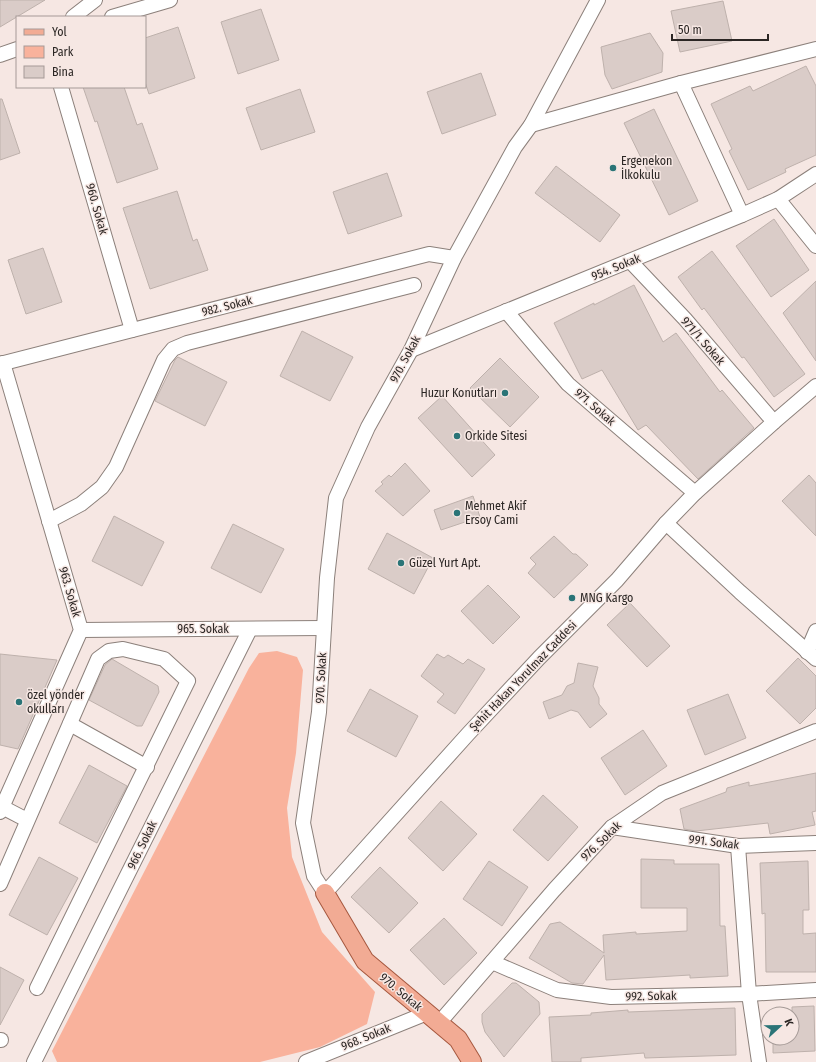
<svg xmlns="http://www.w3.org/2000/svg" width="816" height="1062" viewBox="0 0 816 1062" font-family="'Fira Sans Condensed',sans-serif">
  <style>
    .green { fill: #f9b29c }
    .building { fill: #daccc8; stroke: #beb1ac }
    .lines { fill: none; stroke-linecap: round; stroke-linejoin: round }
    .minor-casing { stroke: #8c807b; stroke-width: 16 }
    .major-casing { stroke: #a6583f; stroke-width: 20 }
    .minor { stroke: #fff; stroke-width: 14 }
    .major { stroke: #f2ab94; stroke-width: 18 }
    .poi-dot { fill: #2a7477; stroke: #f6e7e3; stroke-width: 1.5 }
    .labels { text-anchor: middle; stroke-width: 3; stroke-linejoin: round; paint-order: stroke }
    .poi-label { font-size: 12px; fill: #2b2624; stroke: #f6e7e3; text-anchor: start }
    .street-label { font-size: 12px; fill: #2b2624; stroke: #f6e7e3 }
  </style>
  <rect width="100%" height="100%" fill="#f6e7e3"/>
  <polygon class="green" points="277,651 297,657 303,670 296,753 287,808 292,857 322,932 375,992 367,1024 320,1047 260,1062 57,1062 52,1051 249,668 259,653"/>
  <g class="building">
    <polygon points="0,0 45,0 0,27"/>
    <polygon points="723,1 732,41 680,52 671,11"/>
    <polygon points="261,9 279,60 238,74 221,22"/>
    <polygon points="178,27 195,78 149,94 145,82 145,38"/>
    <polygon points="650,33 663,53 662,72 612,89 605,75 601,47"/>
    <polygon points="806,66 816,86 816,155 785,169 786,172 748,190 729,151 732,149 711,104 750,86 753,91"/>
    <polygon points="481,73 496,115 442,134 427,92"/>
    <polygon points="83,87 124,87 137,125 142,123 158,169 117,183 97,121 95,122"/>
    <polygon points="300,89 315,132 261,150 246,108"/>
    <polygon points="0,99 2,99 20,153 0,160"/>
    <polygon points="654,109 698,201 669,215 624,123"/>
    <polygon points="556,166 620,215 600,242 535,193"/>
    <polygon points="387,173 402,216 348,234 333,192"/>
    <polygon points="177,191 193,241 197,239 208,270 150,289 123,208"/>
    <polygon points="774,219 809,270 771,297 736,246"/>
    <polygon points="43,248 62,302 26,314 8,260"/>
    <polygon points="712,251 805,374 774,397 744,357 742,358 704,308 702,310 678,277"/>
    <polygon points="816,281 816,361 783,313"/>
    <polygon points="634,285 663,342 676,333 720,392 722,390 754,428 698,479 646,425 638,430 602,370 582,379 554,323 594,303 594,305"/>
    <polygon points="302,331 353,357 330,401 280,376"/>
    <polygon points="178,357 227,382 205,426 155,401 175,360"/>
    <polygon points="500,358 539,397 510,427 470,388"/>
    <polygon points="442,396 495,455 472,477 418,418"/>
    <polygon points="405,463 430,491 403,516 375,491 383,484 381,482 389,475 391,477"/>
    <polygon points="809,475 816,483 816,536 782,501"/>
    <polygon points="473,496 480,517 441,530 434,510"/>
    <polygon points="114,516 164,542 142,586 92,561"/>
    <polygon points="233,524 284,549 261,593 211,568"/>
    <polygon points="387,533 433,558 414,594 368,569"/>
    <polygon points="554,536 573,554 576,554 588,565 554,598 528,573 536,564 530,558"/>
    <polygon points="488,585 520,617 493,644 461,611"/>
    <polygon points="630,603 670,646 647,667 607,625"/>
    <polygon points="0,654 57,660 18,749 0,745"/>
    <polygon points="437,654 444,658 448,655 463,664 468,659 485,669 455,714 437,702 444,694 421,676"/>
    <polygon points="798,658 816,676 816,708 800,724 766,691"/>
    <polygon points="112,659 158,686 159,692 142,726 137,726 89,700 105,665"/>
    <polygon points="578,663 598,667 593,686 599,698 599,704 607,714 590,728 578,712 571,710 549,719 543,702 562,695 567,686 574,683"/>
    <polygon points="370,689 418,716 396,757 347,731"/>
    <polygon points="728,694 746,738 705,755 687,710"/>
    <polygon points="643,730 667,766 625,795 601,758"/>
    <polygon points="89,765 127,786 97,843 59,823"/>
    <polygon points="816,773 816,811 812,812 815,825 770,834 768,823 696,831 684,829 680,809 726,792 727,788 749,782 749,786"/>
    <polygon points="543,795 578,827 548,861 513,830"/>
    <polygon points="441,801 477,834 443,871 408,838"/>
    <polygon points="39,857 78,878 47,935 9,915"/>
    <polygon points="641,859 674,860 674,864 719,864 720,926 725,926 728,976 690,978 690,975 606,980 604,955 583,984 572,983 529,958 550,924 560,922 604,953 603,935 636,932 636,934 687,931 687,908 641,908"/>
    <polygon points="489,861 528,887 502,926 463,899"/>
    <polygon points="808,861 809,910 803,910 803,934 816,933 816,972 766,972 765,913 762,914 760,863"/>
    <polygon points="380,867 418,903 389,933 351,897"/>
    <polygon points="444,918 477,953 444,985 410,950"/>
    <polygon points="0,967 24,980 0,1025"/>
    <polygon points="512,983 516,983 539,1002 540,1014 504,1057 485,1032 482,1022 482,1014"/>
    <polygon points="814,1006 815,1051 773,1053 773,1038 792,1038 792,1007"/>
    <polygon points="735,1008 736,1055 645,1058 644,1053 581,1058 581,1062 552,1062 549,1017 591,1015 591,1013 628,1010 628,1012"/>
  </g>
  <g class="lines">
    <g class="minor-casing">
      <g id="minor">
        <polyline points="598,0 531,125 515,147 454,258 411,350 368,427 336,498 327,578 319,712 303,823 314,876 325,893 468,734 539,658 617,580 666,523 695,493 774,422 816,386"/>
        <polyline points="73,17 95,0"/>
        <polyline points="112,17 170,0"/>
        <polyline points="0,55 17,49"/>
        <polyline points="681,83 742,215"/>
        <polyline points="61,87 132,330"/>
        <polyline points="531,125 681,83 816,49"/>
        <polyline points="778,199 816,246"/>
        <polyline points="630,261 685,319 774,422"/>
        <polyline points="506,311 568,384 695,493"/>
        <polyline points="411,350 742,215 778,199 816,174"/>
        <polyline points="0,364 429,254 454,258"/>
        <polyline points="49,521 81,504 102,487 116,467 164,360 173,349 187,343 414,285"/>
        <polyline points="666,523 740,592 816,659"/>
        <polyline points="81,630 324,628"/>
        <polyline points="807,652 816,631"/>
        <polyline points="70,724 147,767"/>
        <polyline points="2,807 27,820"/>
        <polyline points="0,812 81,630 3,363"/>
        <polyline points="612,827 738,846 816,843"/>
        <polyline points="738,846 749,994 759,1062"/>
        <polyline points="0,884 98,659 109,651 123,649 164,659 188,681 37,988"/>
        <polyline points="492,962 557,990 611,997 749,994 816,990"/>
        <polyline points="439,1023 554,890 612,827 662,793 816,731"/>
        <polyline points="0,1040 1,1040"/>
        <polyline points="34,1062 250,629"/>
        <polyline points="306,1062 427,1013"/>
      </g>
    </g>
    <g class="major-casing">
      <polyline id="major" points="325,893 365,961 458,1039 472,1062"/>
    </g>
    <use href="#minor" class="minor"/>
    <use href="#major" class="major"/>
  </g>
  <g class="poi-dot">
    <circle cx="613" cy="168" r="4"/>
    <circle cx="505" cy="393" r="4"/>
    <circle cx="457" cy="436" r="4"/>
    <circle cx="457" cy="513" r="4"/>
    <circle cx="401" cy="563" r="4"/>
    <circle cx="572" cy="598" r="4"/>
    <circle cx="19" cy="702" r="4"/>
  </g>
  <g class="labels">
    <g class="poi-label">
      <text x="621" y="165">Ergenekon<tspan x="621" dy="14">İlkokulu</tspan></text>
      <text x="497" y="397" text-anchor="end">Huzur Konutları</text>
      <text x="465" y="440">Orkide Sitesi</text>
      <text x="465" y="510">Mehmet Akif<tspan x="465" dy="14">Ersoy Cami</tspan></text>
      <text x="409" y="567">Güzel Yurt Apt.</text>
      <text x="580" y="602">MNG Kargo</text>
      <text x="27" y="699">özel yönder<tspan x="27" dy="14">okulları</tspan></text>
    </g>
    <g class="street-label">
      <text transform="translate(97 209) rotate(74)" y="4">960. Sokak</text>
      <text transform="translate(616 267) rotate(-22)" y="4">954. Sokak</text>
      <text transform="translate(227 306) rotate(-14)" y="4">982. Sokak</text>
      <text transform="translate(703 341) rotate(49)" y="4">971/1. Sokak</text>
      <text transform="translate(405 359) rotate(-62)" y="4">970. Sokak</text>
      <text transform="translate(595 407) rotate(41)" y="4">971. Sokak</text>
      <text transform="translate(70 592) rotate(74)" y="4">963. Sokak</text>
      <text x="203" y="633">965. Sokak</text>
      <text transform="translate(523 676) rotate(-46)" y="4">Şehit Hakan Yorulmaz Caddesi</text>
      <text transform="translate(321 678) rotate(-87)" y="4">970. Sokak</text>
      <text transform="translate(601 841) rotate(-44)" y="4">976. Sokak</text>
      <text transform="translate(714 842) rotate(7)" y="4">991. Sokak</text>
      <text transform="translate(142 845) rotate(-64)" y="4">966. Sokak</text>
      <text transform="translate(401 992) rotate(40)" y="4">970. Sokak</text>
      <text transform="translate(651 996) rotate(-1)" y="4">992. Sokak</text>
      <text transform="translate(366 1037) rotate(-22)" y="4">968. Sokak</text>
    </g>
  </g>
  <rect x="16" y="16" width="130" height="72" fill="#f6e7e3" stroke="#a59a97"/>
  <rect x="24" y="29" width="20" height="6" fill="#f2ab94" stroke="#a59a97"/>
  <text x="52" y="36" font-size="12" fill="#2b2624">Yol</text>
  <rect x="24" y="46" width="20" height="12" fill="#f9b29c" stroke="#a59a97"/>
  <text x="52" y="56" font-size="12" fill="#2b2624">Park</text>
  <rect x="24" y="66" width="20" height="12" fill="#daccc8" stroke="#a59a97"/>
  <text x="52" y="76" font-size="12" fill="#2b2624">Bina</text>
  <g transform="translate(780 1026) rotate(68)"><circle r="19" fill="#f6e7e3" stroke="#a59a97"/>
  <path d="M0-3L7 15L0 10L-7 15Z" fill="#2a7477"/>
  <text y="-6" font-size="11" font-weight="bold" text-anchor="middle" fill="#2b2624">K</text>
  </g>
  <path d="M672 34v6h96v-6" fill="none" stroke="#2b2624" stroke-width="2"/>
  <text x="678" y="34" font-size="12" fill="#2b2624" stroke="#f6e7e3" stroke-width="3" paint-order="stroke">50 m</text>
</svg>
